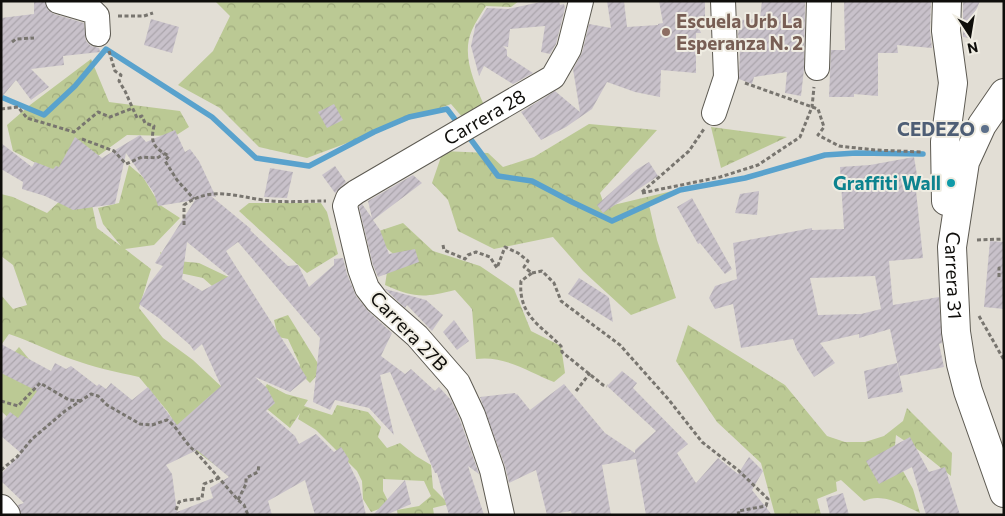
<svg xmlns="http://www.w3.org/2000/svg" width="1005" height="516" viewBox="0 0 1005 516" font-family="Commissioner,sans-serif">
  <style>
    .green { fill: #bbc994 }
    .forest { fill: url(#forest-crowns) }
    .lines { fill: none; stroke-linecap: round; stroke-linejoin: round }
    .stream { stroke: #59a2cd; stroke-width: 5.5 }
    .building { fill: url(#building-hatch); fill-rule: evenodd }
    .street-casing { stroke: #5d5a52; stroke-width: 26 }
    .secondary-casing { stroke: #5d5a52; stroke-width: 30 }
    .path { stroke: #78756f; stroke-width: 3; stroke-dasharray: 4 2.5; stroke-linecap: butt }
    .street { stroke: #fff; stroke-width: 24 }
    .secondary { stroke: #fff; stroke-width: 28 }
    .education-dot { fill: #8d6e63; stroke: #efece2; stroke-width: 2 }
    .service-dot { fill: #5c6f8a; stroke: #efece2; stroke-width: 2 }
    .culture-dot { fill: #0f9aa8; stroke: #efece2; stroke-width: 2 }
    .labels { text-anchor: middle; stroke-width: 4; stroke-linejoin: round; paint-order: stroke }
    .education-label { font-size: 19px; font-weight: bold; fill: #785e54; stroke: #efece2; text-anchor: start }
    .street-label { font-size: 19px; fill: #0f0e0b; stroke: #efece2 }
    .service-label { font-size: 19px; font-weight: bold; fill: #4e5e75; stroke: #efece2; text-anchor: end }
    .culture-label { font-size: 19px; font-weight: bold; fill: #0d838f; stroke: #efece2; text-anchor: end }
  </style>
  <defs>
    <pattern id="forest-crowns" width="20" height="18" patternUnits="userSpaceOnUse" patternTransform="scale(1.25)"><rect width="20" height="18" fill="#bbc994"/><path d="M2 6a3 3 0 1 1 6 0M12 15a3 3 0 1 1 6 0" fill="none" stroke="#a0ab7e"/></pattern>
    <pattern id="building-hatch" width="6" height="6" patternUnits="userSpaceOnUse" patternTransform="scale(1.25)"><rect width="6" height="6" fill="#c8c1ca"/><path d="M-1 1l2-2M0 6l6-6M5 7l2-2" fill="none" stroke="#aba5ac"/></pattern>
  </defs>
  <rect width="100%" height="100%" fill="#e2ded5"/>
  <polygon class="green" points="19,347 68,406 30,438 1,411 1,368"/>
  <g class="forest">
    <path d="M 215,1 L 519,1 L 511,7 L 486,6 C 481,14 476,21 472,30 C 461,54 474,82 484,105 L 463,118 L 451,104 L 307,158 L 259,147 L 220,108 L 178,85 L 213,51 L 230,16 Z"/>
    <path d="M 91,59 L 109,102 L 180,111 L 189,127 L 175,136 L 127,135 L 98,156 L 91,200 L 97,228 L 121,246 L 103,224 L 98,208 L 119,203 L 129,165 L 143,177 L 160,205 L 180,218 L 154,245 L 125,249 L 151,269 L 139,308 L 163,338 L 193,360 L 241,405 L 223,471 L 188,445 L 168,412 L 139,377 C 116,372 93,367 71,359 C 50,351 30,341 9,334 L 1,345 L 1,295 L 13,309 L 27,305 L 13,265 L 1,256 L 1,194 L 13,197 L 47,213 L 63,198 L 49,170 L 13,151 L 7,125 L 30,105 Z"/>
    <polygon points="589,124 657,130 600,193 605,207 672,191 649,205 657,240 676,298 631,315 583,271 553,237 494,249 458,231 448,200 432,183 443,151 488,153 503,167 534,157"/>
    <polygon points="711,127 787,137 721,168"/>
    <polygon points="249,203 321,203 327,212 338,254 307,273 239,211"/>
    <path d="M 403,223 L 433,251 L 480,266 L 514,289 L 531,331 L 561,346 L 565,373 L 554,382 C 529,372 504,355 476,359 L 472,309 L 455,290 C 424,298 414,298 385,285 L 387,272 L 398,258 L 370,234 Z"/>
    <polygon points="160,252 177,261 199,263 241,283 220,293 203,278 166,270"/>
    <polygon points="288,315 322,370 310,383 297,370 300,365 288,339 278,337 274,320"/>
    <path d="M 688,325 L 785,385 L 827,436 L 845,442 L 865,442 L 884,436 L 903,421 L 907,408 L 952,453 L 951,476 L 920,451 L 896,435 L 894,455 L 913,489 L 920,513 C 903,505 882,492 864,501 L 841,480 L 836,482 L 837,491 L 817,499 L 821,515 L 775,515 L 761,463 L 717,422 L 676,361 Z"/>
    <polygon points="267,384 286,394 308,400 304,406 332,415 337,405 368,412 381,427 378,437 387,448 400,443 416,456 431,465 433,488 449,504 433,508 434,515 398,515 397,510 419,506 431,496 424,481 383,479 383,491 390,505 371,512 363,499 362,481 357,471 316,430 298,419 300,413 290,428 256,400"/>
  </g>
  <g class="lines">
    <g class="stream">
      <polyline points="1,97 44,115 75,86 106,49 212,117 256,158 309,166 374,132 409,117 447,109 460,126"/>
      <polyline points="466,133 498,176 532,181 572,202 612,221 680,190 745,178 825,155 856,153 923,154"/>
    </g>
  </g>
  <g class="building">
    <polygon points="34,1 45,1 48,10 54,14 84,23 86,41 91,46 99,48 100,52 63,56 64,65 31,69 49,87 31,100 16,80 1,98 1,18 34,14"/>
    <polygon points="545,1 559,1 560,5 564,4 565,8 556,44 550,54 541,52 545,26 510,29 508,47 503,46 507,50 507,56 533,73 513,84 484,66 479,76 471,46 476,23 477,24 487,8 508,9"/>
    <polygon points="607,1 624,1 627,27 658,25 658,24 663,23 659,1 705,1 705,22 697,23 701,33 696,33 696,73 661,70 660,97 635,92 607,82 592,109 566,127 541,140 521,112 555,91 580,112 573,69 582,53 589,24 611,28"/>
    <polygon points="762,1 805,1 804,69 801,96 785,93 787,72 754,77 752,84 739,79 740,48 738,34 741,20 760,18"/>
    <polygon points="844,1 931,1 930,31 932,48 897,45 898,53 878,53 878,96 854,94 854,97 829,97 831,50 845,50"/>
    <polygon points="963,1 980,1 970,24 969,38 963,37"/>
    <polygon points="151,19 179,27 172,53 144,45"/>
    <polygon points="334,104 343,120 327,128 318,112"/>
    <path d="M 175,130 L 185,152 L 190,149 L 199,161 L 216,197 L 211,196 L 251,229 L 250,230 L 288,266 L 298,265 L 309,287 L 334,265 L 334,259 L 343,258 L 347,274 L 356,296 L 368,311 L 392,333 L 381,356 L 405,374 L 411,369 L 435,391 L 439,387 L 451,400 L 460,420 L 479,474 L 468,466 L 484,515 L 449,515 L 437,473 L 435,473 L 390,372 L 380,375 L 394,435 L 369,408 L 335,400 L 330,410 L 313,402 L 320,338 L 238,242 L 226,251 L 307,378 L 290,392 L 255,377 L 267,388 L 275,403 L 266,411 L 295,436 L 299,444 L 316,434 L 334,452 L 341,447 L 349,459 L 348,462 L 359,484 L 366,515 L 315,515 L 305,480 L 268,501 L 272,515 L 21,515 L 18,505 L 24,503 L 1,481 L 1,474 L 21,453 L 1,436 L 1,423 L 10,412 L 18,418 L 37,391 L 1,373 L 1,344 L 51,371 L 55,363 L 66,369 L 71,366 L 97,386 L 99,384 L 106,389 L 111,383 L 132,400 L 148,387 L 177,425 L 221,386 L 202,344 L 194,351 L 190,345 L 160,319 L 139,304 L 149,284 L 163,266 L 155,263 L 195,200 L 158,206 L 154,193 L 126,153 L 115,204 L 73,210 L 45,196 L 22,189 L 23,182 L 1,169 L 1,143 L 32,167 L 35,162 L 53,169 L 56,166 L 59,167 L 75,137 L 102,158 L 140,135 L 146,142 ZM 187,242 L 229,276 L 202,291 L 182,279 ZM 197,450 L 229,477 L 210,488 L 213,498 L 177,512 L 172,474 L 166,465 Z"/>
    <path d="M 914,157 L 918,181 L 915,181 L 923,258 L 889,261 L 893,305 L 939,297 L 942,343 L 939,344 L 944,367 L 900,376 L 890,329 L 859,338 L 859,334 L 820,343 L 835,363 L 814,377 L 797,350 L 793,339 L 741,348 L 733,304 L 715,309 L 709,298 L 715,286 L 737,279 L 733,243 L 812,228 L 812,230 L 844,229 L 840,167 L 870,165 ZM 875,276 L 881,309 L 861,314 L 818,315 L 810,278 Z"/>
    <polygon points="649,162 658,176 603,213 597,205 636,170"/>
    <polygon points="335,166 346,182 335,193 322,175"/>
    <polygon points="270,168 293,172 287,198 264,197"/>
    <polygon points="413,175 422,183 373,220 380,230 389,254 415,249 419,262 378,277 373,265 359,207 362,204 372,218 368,201"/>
    <polygon points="759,191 757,215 735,213 740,194"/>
    <polygon points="692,198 732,269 725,274 700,243 698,244 677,207"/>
    <polygon points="990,241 1004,242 1004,309 984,307"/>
    <polygon points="579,278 607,296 609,298 613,322 568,294"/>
    <polygon points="385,289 426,300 443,315 432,331 407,305 405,308"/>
    <polygon points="454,320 469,341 457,350 443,332"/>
    <polygon points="897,363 903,392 868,399 864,371"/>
    <polygon points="622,371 637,383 633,388 688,444 677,453 696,483 718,458 738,474 749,457 763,471 752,490 772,515 646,515 636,459 602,465 611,515 572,515 571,511 547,515 536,470 509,483 505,466 480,397 515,393 516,395 517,394 530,410 564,384 605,433 635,453 635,450 656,431 607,386"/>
    <polygon points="910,437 929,472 945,467 960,515 926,515 912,467 879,484 866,461"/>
    <polygon points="405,480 411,504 386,515 373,515"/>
    <polygon points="843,493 849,515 830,515 826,498"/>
  </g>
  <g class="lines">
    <g class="street-casing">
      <g id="street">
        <polyline points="58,1 92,11 97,16 98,34"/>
        <polyline points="817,68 819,1"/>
        <polyline points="714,113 726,77 723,1"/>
        <path id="s1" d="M 502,515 L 492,470 L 473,415 L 458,383 L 417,336 L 377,301 L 367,288 L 360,269 L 345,206 L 348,198 L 356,192 L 553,77 L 569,49 L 581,1"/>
      </g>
    </g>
    <g class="secondary-casing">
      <g id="secondary">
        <path id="s2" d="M 1004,93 L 982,125 L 965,162 L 952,247 L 956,332 L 961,364 L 968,391 L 1004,493"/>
        <polyline points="946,201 945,142 953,83 946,31 947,1"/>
        <polyline points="1,509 6,515"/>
      </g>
    </g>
    <g class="path">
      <polyline points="118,16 144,16 153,13"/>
      <polyline points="12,42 16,39 34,38"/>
      <path d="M 109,51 L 115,71 L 121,75 L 119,81 L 125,91 L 137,118 L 142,116 L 145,123 L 154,126 C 150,143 154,148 169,156 L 165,161 L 177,180 L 194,199"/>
      <polyline points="745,83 818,109 824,127 818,135 839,146 875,150 923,152"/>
      <polyline points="1,109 18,107 27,118 74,132 98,112 110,117 133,108"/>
      <polyline points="82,139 114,151 126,164 142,157 157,158 164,154"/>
      <polyline points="642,192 689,151 704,129"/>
      <polyline points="642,193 720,177 758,165 800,137 812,107 814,87"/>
      <path d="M 184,225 L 184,205 C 211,186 234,196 263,200 C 283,203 306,201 326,201"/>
      <polyline points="977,240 1004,239"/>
      <path d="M 443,245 L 444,250 L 465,259 L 468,255 L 476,252 L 490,257 L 497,268 L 505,247 L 518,253 L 528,261 L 524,267 L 532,273 L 521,281 C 518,315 540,325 561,346 L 562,352 L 603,385 L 607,386"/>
      <polyline points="532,273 542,271 554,283 561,301 620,345 669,400 702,442 738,470 768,499 766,506 738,511 739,515"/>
      <polyline points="999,277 999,268 1004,268"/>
      <polyline points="979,316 1004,360"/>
      <polyline points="576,391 590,373"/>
      <polyline points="1,401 18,406 40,383 69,400 83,401"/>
      <path d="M 1,470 L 17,457 L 32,439 L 65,411 L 91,394 L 98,396 L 107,405 L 140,424 L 152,425 L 167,420 C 179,428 184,443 196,452 L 238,500 L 244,505 L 248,515"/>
      <polyline points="238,500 246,484 246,478 258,472 259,464"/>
      <path d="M 176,510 L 179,502 C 186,499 195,500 202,498 L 204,484 L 219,478"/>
    </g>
    <use href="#street" class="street"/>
    <use href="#secondary" class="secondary"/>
  </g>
  <circle class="education-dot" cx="666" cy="32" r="5"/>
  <circle class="service-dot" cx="985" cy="129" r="5"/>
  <circle class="culture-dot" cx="951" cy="183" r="5"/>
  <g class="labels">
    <g class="education-label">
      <text x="676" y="28">Escuela Urb La<tspan x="676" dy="22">Esperanza N. 2</tspan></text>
    </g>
    <g class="street-label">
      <text dy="7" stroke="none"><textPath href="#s1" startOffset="524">Carrera 28</textPath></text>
      <text dy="7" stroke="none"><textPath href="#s2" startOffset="194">Carrera 31</textPath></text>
      <text transform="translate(409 331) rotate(46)" y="7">Carrera 27B</text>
    </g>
    <g class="service-label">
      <text x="975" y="136">CEDEZO</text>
    </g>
    <g class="culture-label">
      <text x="941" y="190">Graffiti Wall</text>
    </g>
  </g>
  <rect width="1005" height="516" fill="none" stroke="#0f0e0b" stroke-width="5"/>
  <g transform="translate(970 35) rotate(168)" stroke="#efece2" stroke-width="4" paint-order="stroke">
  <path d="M0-4L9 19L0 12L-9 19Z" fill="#0f0e0b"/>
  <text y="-8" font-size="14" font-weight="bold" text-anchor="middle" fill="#0f0e0b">N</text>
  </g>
</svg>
